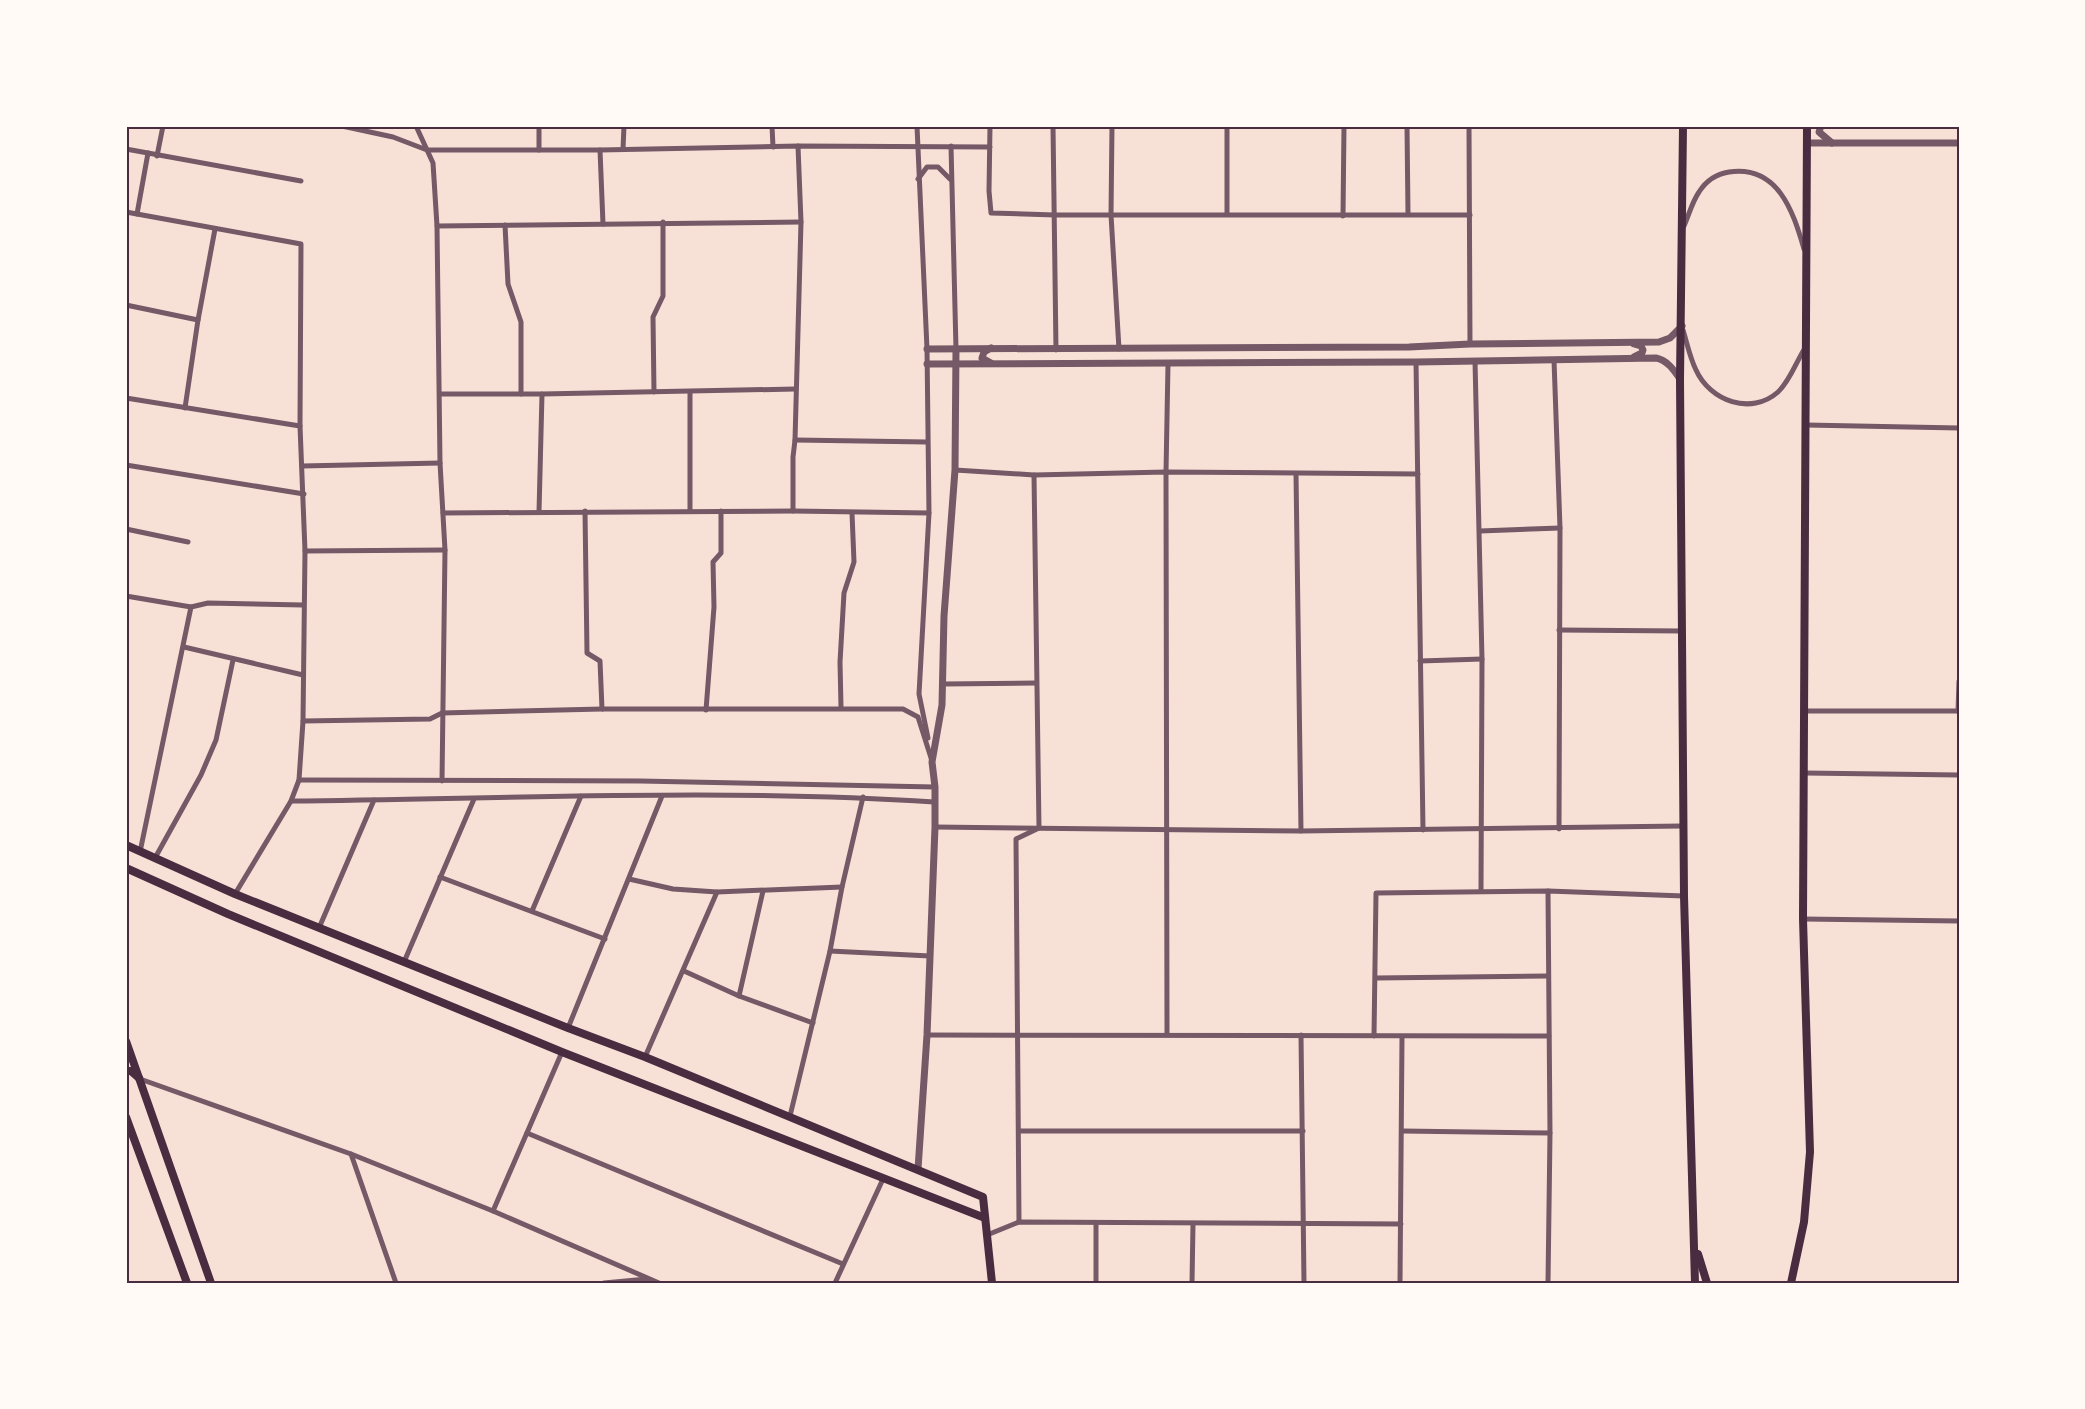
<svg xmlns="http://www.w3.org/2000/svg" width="2085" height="1409" viewBox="0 0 2085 1409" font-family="'Times New Roman',serif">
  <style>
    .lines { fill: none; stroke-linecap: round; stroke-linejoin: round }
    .minor { stroke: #755966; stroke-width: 5 }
    .tertiary { stroke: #755966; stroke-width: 7 }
    .secondary { stroke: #4a2c40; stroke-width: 8 }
    .primary { stroke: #4a2c40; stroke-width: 8 }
    .neatline { fill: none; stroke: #4a2c40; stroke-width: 2 }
  </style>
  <rect width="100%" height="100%" fill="#f7e1d7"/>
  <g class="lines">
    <g class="minor">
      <polyline points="342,126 393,137 427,150 600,150 798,146 990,147"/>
      <polyline points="416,126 433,163 437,226 440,463 445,550 442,781"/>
      <polyline points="539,126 539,150"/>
      <polyline points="772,126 773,147"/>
      <polyline points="917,126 927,349 929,513 919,694 928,738"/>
      <polyline points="990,126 989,191 991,213 1055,215 1470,215"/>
      <polyline points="1053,126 1056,350"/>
      <polyline points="1112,126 1111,215 1119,349"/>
      <polyline points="1407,126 1408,214"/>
      <polyline points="1469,126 1470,344"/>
      <polyline points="951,146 956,349"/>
      <polyline points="126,149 301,181"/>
      <polyline points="623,149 624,126"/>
      <polyline points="600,150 603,224"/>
      <polyline points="157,156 163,126"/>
      <polyline points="918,179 927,167 938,167 950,179"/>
      <polyline points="126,212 301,244 300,426 305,551 303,721 299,780 291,801 235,894"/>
      <polyline points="137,214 148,153"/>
      <polyline points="1227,214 1227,126"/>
      <polyline points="1343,216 1344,126"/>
      <polyline points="505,225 508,284 521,322 521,394"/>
      <polyline points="437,226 801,222"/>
      <path d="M 1684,226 C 1689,215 1692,202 1699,192 C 1706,181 1716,174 1729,172 C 1778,165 1793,211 1804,249"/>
      <polyline points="126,305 198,320"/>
      <path d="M 1683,330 C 1687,343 1690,358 1696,370 C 1710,401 1751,416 1778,392 C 1790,381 1796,362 1805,348"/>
      <polyline points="1554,360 1560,528 1559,829"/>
      <polyline points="1475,361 1482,659 1481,891"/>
      <polyline points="1416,362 1423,830"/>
      <polyline points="654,392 653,317 663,296 663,222"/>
      <polyline points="690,392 690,511"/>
      <polyline points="440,394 542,394 795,389"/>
      <polyline points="126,398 300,426"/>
      <polyline points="185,408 198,320 215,229"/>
      <polyline points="1806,425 1959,428"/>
      <polyline points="795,440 927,442"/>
      <polyline points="126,465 304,494"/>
      <polyline points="302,466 440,463"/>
      <polyline points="955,470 1034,475 1166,472 1418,474"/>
      <polyline points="1296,474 1301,831"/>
      <polyline points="585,511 587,653 600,661 602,709"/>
      <polyline points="793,511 793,457 795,440 801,222 798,146"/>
      <polyline points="539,512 542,394"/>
      <polyline points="443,513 793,511 929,513"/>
      <polyline points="126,529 188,542"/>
      <polyline points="1480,531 1560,528"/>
      <polyline points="305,551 445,550"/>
      <polyline points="126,596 191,607 208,603 303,605"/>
      <polyline points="1559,630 1682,631"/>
      <polyline points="184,647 303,675"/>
      <polyline points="1420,661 1482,659"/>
      <polyline points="943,684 1036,683"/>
      <polyline points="841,707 840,662 844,593 854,562 852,513"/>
      <polyline points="706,710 714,607 713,562 721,553 721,511"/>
      <polyline points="1805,711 1959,711"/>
      <polyline points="1958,711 1959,681"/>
      <polyline points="303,721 430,719 442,713 602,709 903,709 918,717 932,761"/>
      <polyline points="1804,773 1959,775"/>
      <polyline points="299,780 640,781 935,787"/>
      <path d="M 291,801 C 504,799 722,788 934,802"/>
      <polyline points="935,827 1301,831 1683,826"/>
      <polyline points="140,852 191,607"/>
      <polyline points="155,858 201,775 216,740 233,660"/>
      <polyline points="440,877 605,939"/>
      <polyline points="629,879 673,889 717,892 842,887"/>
      <polyline points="532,911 581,796"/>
      <polyline points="1803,919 1959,921"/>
      <polyline points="319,928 374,800"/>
      <polyline points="830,951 930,956"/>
      <polyline points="404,962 474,799"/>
      <polyline points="684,971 739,996 813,1023"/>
      <polyline points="1376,978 1548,976"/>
      <polyline points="739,996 763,891"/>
      <polyline points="568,1028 662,796"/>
      <polyline points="1167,1034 1166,472 1168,364"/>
      <polyline points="927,1035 1549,1036"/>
      <polyline points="1301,1035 1304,1283"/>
      <polyline points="1374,1036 1376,893 1548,891 1684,896"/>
      <polyline points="645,1057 717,892"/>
      <polyline points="140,1079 351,1154 493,1211 659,1283"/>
      <polyline points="790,1116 830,951 842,887 863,797"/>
      <polyline points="1019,1131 1303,1131"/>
      <polyline points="1403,1131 1550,1133"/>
      <polyline points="527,1133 843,1264"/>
      <polyline points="351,1154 396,1283"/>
      <polyline points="493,1211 562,1052"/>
      <polyline points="1019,1222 1016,839 1039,828 1034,475"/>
      <polyline points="987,1235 1019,1222 1401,1224"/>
      <polyline points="604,1283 647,1279"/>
      <polyline points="835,1283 883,1179"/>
      <polyline points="1096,1283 1096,1223"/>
      <polyline points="1192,1283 1193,1224"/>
      <polyline points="1400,1283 1402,1037"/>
      <polyline points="1548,1283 1550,1133 1548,891"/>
    </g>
    <g class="tertiary">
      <polyline points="1821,126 1819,132 1832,143"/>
      <polyline points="1807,143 1959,143"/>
      <polyline points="1634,344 1641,346 1643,350 1642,353 1634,357"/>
      <polyline points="991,348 984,352 982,358 991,363"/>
      <polyline points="927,349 1409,347 1470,344 1659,342 1670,338 1682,326"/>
      <path d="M 927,364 L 1416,362 L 1656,358 C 1667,360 1674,370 1680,379"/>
      <polyline points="918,1169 927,1035 935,827 935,787 932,762 942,705 944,616 955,470 956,349"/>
    </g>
    <g class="secondary">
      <polyline points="126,845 235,894 568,1028 645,1057 983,1197 992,1283"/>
      <polyline points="126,868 228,914 562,1052 985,1218"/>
      <polyline points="126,1041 211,1283"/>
      <polyline points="126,1071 131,1071 139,1078"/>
      <polyline points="126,1117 187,1283"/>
    </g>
    <g class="primary">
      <polyline points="1683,126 1680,380 1684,896 1695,1283"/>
      <polyline points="1698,1254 1707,1283"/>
      <polyline points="1791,1283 1804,1222 1810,1152 1803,919 1807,126"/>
    </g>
  </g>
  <rect width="2085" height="1409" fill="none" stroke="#fffaf5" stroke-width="255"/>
  <rect x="128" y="128" width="1830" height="1154" class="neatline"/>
</svg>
